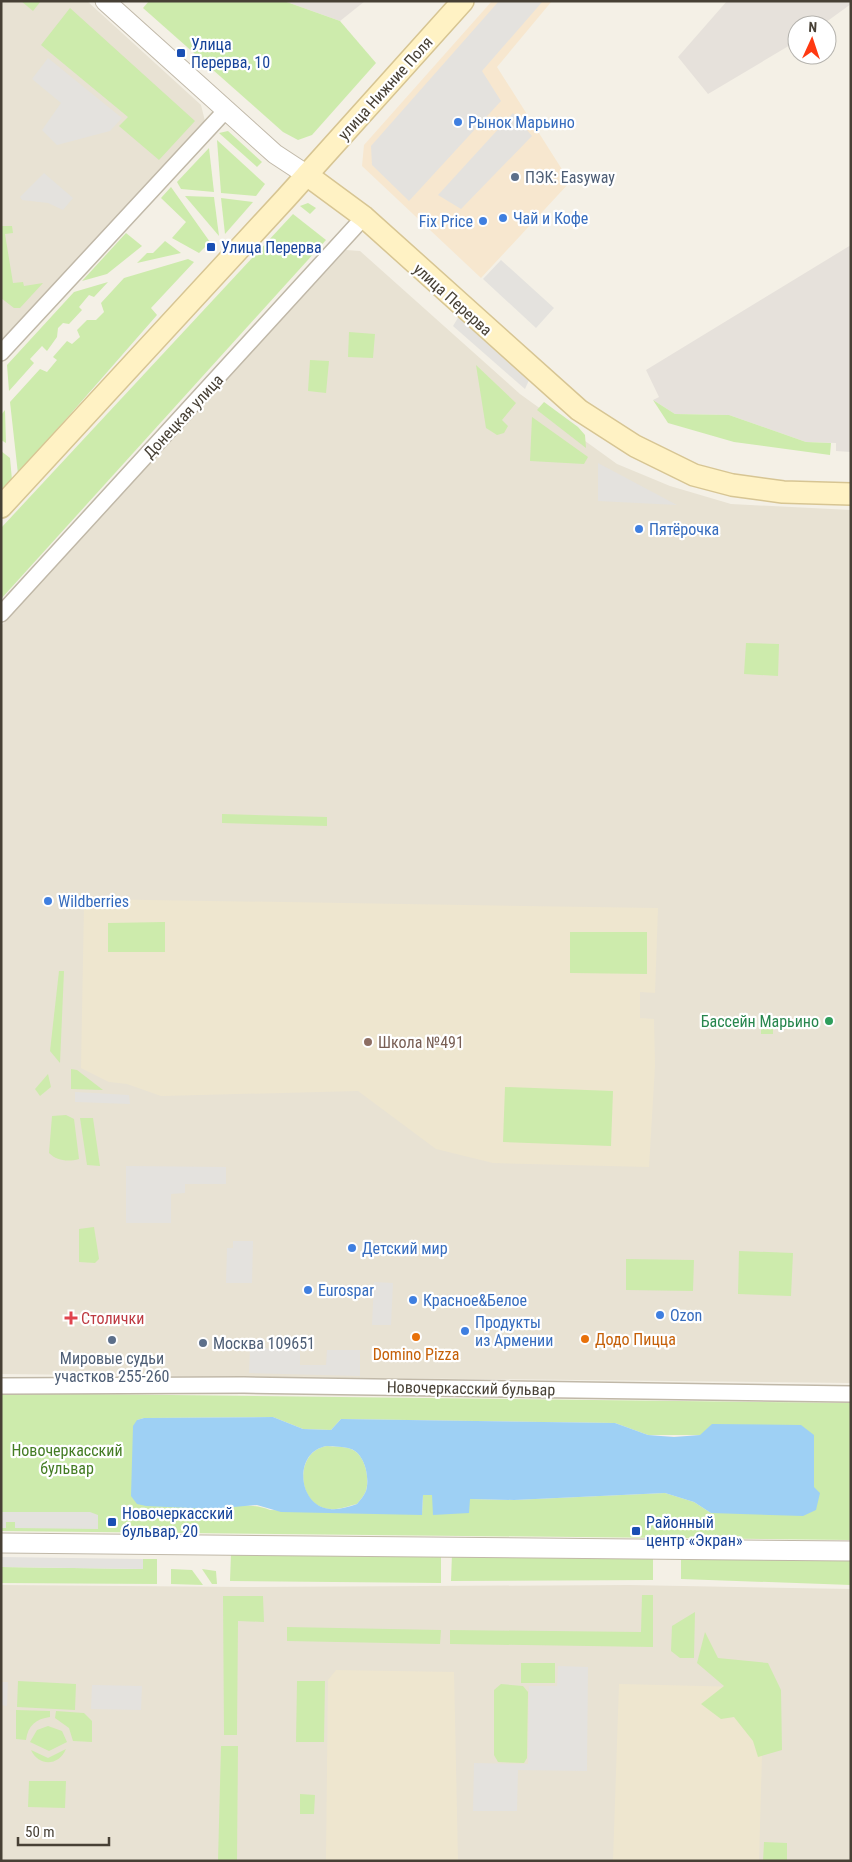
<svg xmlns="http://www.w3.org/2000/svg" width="852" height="1862" viewBox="0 0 852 1862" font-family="'Roboto Condensed',sans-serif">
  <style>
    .residential { fill: #e8e2d3 }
    .commercial { fill: #f7e7cf }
    .industrial { fill: #e6e1db }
    .education { fill: #eee6cf }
    .green { fill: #cdebac; fill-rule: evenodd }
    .parking { fill: #e4e2de }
    .water { fill: #9ed0f4; fill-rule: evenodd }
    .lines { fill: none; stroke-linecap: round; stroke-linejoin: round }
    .minor-casing { stroke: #c0b8a8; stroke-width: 18 }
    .tertiary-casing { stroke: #c0b8a8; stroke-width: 21 }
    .secondary-casing { stroke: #d7c593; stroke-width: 24 }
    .minor { stroke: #fff; stroke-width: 15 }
    .tertiary { stroke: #fff; stroke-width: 19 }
    .secondary { stroke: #fff2c4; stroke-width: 21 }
    .transit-dot { fill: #1a4fb4; stroke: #fff; stroke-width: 2 }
    .shop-dot { fill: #3f7fe0; stroke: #fff; stroke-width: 2 }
    .service-dot { fill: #5c6f8a; stroke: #fff; stroke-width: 2 }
    .leisure-dot { fill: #2e9e5b; stroke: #fff; stroke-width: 2 }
    .education-dot { fill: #8d6e63; stroke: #fff; stroke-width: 2 }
    .health-dot { fill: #e0444e; stroke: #fff; stroke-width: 2 }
    .food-dot { fill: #e8710a; stroke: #fff; stroke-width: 2 }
    .labels { text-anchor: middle; stroke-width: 4.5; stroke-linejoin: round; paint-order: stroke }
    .transit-label { font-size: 16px; fill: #164399; stroke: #fff; text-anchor: start }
    .street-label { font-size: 16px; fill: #474035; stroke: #fff }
    .shop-label { font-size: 16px; fill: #366cbe; stroke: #fff; text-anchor: start }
    .service-label { font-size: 16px; fill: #4e5e75; stroke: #fff; text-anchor: start }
    .leisure-label { font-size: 16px; fill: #27864d; stroke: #fff; text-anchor: end }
    .education-label { font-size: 16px; fill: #785e54; stroke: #fff; text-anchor: start }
    .health-label { font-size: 16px; fill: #be3a42; stroke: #fff; text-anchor: start }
    .food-label { font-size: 16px; fill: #c56008; stroke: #fff; text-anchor: start }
    .park-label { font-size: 16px; fill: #447c24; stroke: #fff }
  </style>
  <rect width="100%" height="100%" fill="#f4f0e6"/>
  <g class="residential">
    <polygon points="1,1 87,1 201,105 205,121 1,344"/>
    <polygon points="346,250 360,251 520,394 617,464 670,486 731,504 851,510 851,1383 1,1374 1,626"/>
    <polygon points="1,1585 245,1587 629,1585 851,1589 851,1861 1,1861"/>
  </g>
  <polygon class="commercial" points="492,1 552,1 497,67 570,182 481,278 362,166 364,145"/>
  <g class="industrial">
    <polygon points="284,1 365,1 340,21"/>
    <polygon points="727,1 851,1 851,4 822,25 797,25 797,41 708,94 678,57"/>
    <polygon points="851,245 851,452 836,451 836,443 806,442 729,415 675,414 653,400 659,397 646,370"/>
  </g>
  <g class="education">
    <polygon points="88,899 658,908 655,993 640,992 640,1018 654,1019 655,1066 649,1167 493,1163 436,1149 358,1091 161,1096 127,1084 109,1082 81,1068 84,905"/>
    <polygon points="336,1670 454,1672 458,1861 326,1861 328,1680"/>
    <polygon points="619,1684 744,1687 763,1718 759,1861 613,1861"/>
  </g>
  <g class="green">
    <polygon points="21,1 41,1 33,11"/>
    <polygon points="149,1 284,1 340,21 376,63 312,135 298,140 283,132 143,8"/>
    <polygon points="70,8 195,121 159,160 119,126 128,117 41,45"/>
    <polygon points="228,131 262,162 257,167 219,133"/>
    <polygon points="217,140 265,184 256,196 221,193"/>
    <polygon points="209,148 214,192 181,189 177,182"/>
    <polygon points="171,187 210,242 199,253 172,238 186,222 161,198"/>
    <polygon points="185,196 214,197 219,236"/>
    <polygon points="221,198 253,202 225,234"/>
    <polygon points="308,203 316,208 310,214 300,206"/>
    <polygon points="293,214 326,240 1,599 1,528"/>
    <polygon points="1,226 12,226 13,233 5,234 13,283 23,282 24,286 43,283 20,308 14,308 1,298"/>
    <polygon points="126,233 142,246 107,274 82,281"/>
    <polygon points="165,241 181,253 137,263 147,253 153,253"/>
    <polygon points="188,259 194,262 151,308 157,315 18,474 10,402 40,369 47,372 57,360 53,357 67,341 72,344 80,337 77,330 87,320 96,320 104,312 101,303 124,278"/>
    <polygon points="108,282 94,297 89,295 79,307 82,310 69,324 63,323 58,328 57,337 47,351 42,346 30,359 34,363 9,391 7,365 74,292"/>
    <polygon points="349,332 375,334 373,358 348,357"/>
    <polygon points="310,360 329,361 326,393 308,391"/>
    <polygon points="476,365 516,403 502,420 508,426 504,433 497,435 486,428"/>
    <polygon points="653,400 675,414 729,415 806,442 831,443 830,455 734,442 668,423"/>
    <polygon points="544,402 578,427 585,435 586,448 537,410"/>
    <polygon points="5,410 6,443 1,440 1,415"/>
    <polygon points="532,417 588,457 584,464 530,461"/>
    <polygon points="1,451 10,458 12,480 1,492"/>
    <polygon points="746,643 779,644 778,676 744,674"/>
    <polygon points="222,814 327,817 327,826 222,823"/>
    <polygon points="165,922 165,952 108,952 108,923"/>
    <polygon points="570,932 647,932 647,974 570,973"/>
    <polygon points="59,971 64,971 60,1063 50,1051"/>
    <rect x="761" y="1018" width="12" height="16"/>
    <polygon points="71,1069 77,1070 103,1090 71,1089"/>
    <polygon points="48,1074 51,1087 40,1096 35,1089"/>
    <polygon points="505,1087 613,1091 611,1146 503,1142"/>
    <path d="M 66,1115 L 74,1119 L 79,1159 C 68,1162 57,1161 49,1153 L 52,1116 Z"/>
    <polygon points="80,1118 93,1118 100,1166 87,1165"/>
    <polygon points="94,1227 99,1259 95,1263 79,1262 79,1229"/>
    <polygon points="739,1251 793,1253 791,1296 738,1294"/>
    <polygon points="626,1259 694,1260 693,1291 626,1290"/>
    <path d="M 1,1393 L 851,1403 L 851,1540 L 1,1531 ZM 273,1417 L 303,1429 L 331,1430 L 341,1419 L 615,1423 L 648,1435 L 700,1435 L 814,1470 L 814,1487 L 711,1513 L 694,1502 L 665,1493 L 514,1500 L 469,1499 L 433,1515 L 433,1495 L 423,1495 L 422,1514 L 270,1510 C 246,1500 219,1510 194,1507 L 137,1420 L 144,1418 Z"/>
    <path d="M 327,1446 C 334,1447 343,1446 351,1449 C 365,1454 370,1478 366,1491 C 364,1496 360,1500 357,1504 C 348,1506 339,1510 330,1509 C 297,1507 293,1451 327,1446 Z"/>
    <polygon points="231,1553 441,1555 441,1583 230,1581"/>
    <polygon points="452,1554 653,1557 653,1580 451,1581"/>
    <polygon points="681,1557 851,1559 851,1585 681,1579"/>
    <polygon points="143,1559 157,1559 157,1584 1,1583 1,1567 143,1569"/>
    <polygon points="171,1569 192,1570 203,1585 171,1584"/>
    <polygon points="202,1569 216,1571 217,1584 212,1584"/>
    <polygon points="642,1595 653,1595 653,1647 450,1644 450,1630 641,1632"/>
    <polygon points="223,1596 263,1596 264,1622 238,1621 237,1735 224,1735"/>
    <polygon points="695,1612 694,1658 680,1658 671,1651 672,1626"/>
    <polygon points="287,1627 441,1630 440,1644 287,1641"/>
    <polygon points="705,1632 718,1658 768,1663 781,1690 782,1750 758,1757 753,1741 734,1717 721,1719 701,1704 724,1686 697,1663"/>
    <rect x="521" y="1663" width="34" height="20"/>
    <polygon points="18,1681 76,1684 75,1710 17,1707"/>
    <polygon points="297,1681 325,1681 324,1742 296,1742"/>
    <polygon points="501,1684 523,1686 528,1692 527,1758 524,1763 498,1762 494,1755 494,1690"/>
    <path d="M 16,1710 L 50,1711 L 50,1717 C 36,1719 28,1725 26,1740 L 16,1739 Z"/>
    <polygon points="56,1711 84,1713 92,1721 92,1742 73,1741 69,1728 55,1718"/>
    <polygon points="48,1726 62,1731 67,1742 49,1751 30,1742 37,1730"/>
    <polygon points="221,1746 238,1746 237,1861 218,1861"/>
    <path d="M 66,1749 C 59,1766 39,1767 31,1750 L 48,1758 Z"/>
    <polygon points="29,1781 66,1781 65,1808 28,1807"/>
    <polygon points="300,1794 315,1795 314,1814 300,1814"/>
    <polygon points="764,1842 787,1843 787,1861 763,1861"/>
  </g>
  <g class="parking">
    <polygon points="499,1 543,1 482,71 501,101 409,201 372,165 371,146"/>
    <polygon points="48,58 122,118 110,131 57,145 42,130 61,103 32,79"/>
    <polygon points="513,113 532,136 461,209 438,195"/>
    <polygon points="44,173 73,198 63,210 48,203 22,200 20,197"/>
    <polygon points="501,260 554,308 536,328 483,279"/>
    <polygon points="459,316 529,380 525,389 453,326"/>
    <polygon points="598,463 677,505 598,501"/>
    <polygon points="75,1092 129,1095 130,1104 75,1102"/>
    <polygon points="126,1166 226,1167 226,1184 185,1184 185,1193 171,1194 171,1223 126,1223"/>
    <polygon points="233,1241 253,1241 252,1283 226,1283 227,1248 233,1248"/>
    <polygon points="374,1282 393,1283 391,1325 372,1325"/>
    <polygon points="250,1348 300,1349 300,1365 326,1365 327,1350 360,1350 360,1376 249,1373"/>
    <polygon points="1,1512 90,1512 98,1515 98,1529 15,1528 15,1522 6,1522 6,1528 1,1528"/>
    <polygon points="1,1557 143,1559 143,1569 1,1567"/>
    <polygon points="558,1666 588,1667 587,1771 518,1770 517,1811 473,1811 474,1763 528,1764 529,1686 557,1686"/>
    <polygon points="1,1682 8,1682 7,1706 1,1705"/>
    <polygon points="92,1685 142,1686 141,1710 91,1709"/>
  </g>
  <path class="water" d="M 273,1417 L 303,1429 L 331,1430 L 341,1419 L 615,1423 L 648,1435 L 674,1437 L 700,1435 L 712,1424 L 801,1425 L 814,1435 L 814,1487 L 820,1493 L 816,1510 L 803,1516 L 711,1513 L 694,1502 L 665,1493 L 514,1500 L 470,1499 L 469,1513 L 433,1515 L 432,1495 L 423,1495 L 422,1515 L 281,1512 L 257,1505 L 211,1509 L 146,1506 L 137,1504 L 131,1496 L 133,1426 L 137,1420 L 144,1418 ZM 327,1446 C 334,1447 343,1446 351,1449 C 365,1454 370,1478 366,1491 C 364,1496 360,1500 357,1504 C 348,1507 339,1510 330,1509 C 297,1506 293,1451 327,1446 Z"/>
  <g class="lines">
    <g class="minor-casing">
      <g id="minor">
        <polyline points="1,353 226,110"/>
        <polyline points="1,614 364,217"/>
        <polyline points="1,1386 244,1385 851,1394"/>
      </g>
    </g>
    <g class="tertiary-casing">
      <g id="tertiary">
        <polyline points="105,1 275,154 307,175"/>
        <polyline points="1,1543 851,1551"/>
      </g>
    </g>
    <g class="secondary-casing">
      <g id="secondary">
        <polyline points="307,175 364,217 579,410 635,446 694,475 732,485 783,492 851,494"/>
        <polyline points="1,507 286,198 463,1"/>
      </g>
    </g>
    <use href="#minor" class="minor"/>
    <use href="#tertiary" class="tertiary"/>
    <use href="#secondary" class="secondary"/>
  </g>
  <g class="transit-dot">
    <rect x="176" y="48" width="10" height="10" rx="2.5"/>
    <rect x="206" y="242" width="10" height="10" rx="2.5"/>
    <rect x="107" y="1517" width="10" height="10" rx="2.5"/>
    <rect x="631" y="1526" width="10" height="10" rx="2.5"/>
  </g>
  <g class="shop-dot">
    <circle cx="458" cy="122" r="5"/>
    <circle cx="503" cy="218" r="5"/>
    <circle cx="483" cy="221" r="5"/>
    <circle cx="639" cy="529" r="5"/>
    <circle cx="48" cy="901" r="5"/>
    <circle cx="352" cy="1248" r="5"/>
    <circle cx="308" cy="1290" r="5"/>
    <circle cx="413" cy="1300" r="5"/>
    <circle cx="660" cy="1315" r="5"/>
    <circle cx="465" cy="1331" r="5"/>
  </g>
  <g class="service-dot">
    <circle cx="515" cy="177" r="5"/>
    <circle cx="112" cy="1340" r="5"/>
    <circle cx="203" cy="1343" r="5"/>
  </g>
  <circle class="leisure-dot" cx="829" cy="1021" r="5"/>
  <circle class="education-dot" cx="368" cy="1042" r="5"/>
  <path class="health-dot" d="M68.5 1310.5h5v5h5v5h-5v5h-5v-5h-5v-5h5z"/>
  <g class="food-dot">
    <circle cx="416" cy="1337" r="5"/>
    <circle cx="585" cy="1339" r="5"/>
  </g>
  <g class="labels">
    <g class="transit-label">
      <text x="191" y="50">Улица<tspan x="191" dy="18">Перерва, 10</tspan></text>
      <text x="221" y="253">Улица Перерва</text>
      <text x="122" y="1519">Новочеркасский<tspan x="122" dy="18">бульвар, 20</tspan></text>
      <text x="646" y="1528">Районный<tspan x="646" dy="18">центр «Экран»</tspan></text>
    </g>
    <g class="street-label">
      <text transform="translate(385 88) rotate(-48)" y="6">улица Нижние Поля</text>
      <text transform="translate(453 299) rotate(42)" y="6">улица Перерва</text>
      <text transform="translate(183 416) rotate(-47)" y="6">Донецкая улица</text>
      <text transform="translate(471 1388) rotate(1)" y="6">Новочеркасский бульвар</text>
    </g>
    <g class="shop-label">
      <text x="468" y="128">Рынок Марьино</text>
      <text x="513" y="224">Чай и Кофе</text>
      <text x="473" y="227" text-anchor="end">Fix Price</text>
      <text x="649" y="535">Пятёрочка</text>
      <text x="58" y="907">Wildberries</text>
      <text x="362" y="1254">Детский мир</text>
      <text x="318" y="1296">Eurospar</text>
      <text x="423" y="1306">Красное&amp;Белое</text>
      <text x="670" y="1321">Ozon</text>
      <text x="475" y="1328">Продукты<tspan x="475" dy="18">из Армении</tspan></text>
    </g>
    <g class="service-label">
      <text x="525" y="183">ПЭК: Easyway</text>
      <text x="213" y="1349">Москва 109651</text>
      <text x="112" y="1364" text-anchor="middle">Мировые судьи<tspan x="112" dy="18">участков 255-260</tspan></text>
    </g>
    <g class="leisure-label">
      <text x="819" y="1027">Бассейн Марьино</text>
    </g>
    <g class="education-label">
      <text x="378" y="1048">Школа №491</text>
    </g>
    <g class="health-label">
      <text x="81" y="1324">Столички</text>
    </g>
    <g class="food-label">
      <text x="595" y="1345">Додо Пицца</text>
      <text x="416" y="1360" text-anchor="middle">Domino Pizza</text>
    </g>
    <g class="park-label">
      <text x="67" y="1456">Новочеркасский<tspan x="67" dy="18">бульвар</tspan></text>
    </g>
  </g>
  <rect width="852" height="1862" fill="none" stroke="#474035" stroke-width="5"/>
  <g transform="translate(812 40) rotate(3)"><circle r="24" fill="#ffffff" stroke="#b5b3ae"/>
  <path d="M0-4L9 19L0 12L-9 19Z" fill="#ff3911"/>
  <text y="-8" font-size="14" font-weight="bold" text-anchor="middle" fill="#474035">N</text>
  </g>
  <path d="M18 1837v8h91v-8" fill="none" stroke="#474035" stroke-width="2.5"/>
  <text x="25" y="1837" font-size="15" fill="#474035" stroke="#ffffff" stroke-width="4" paint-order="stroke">50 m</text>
</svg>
